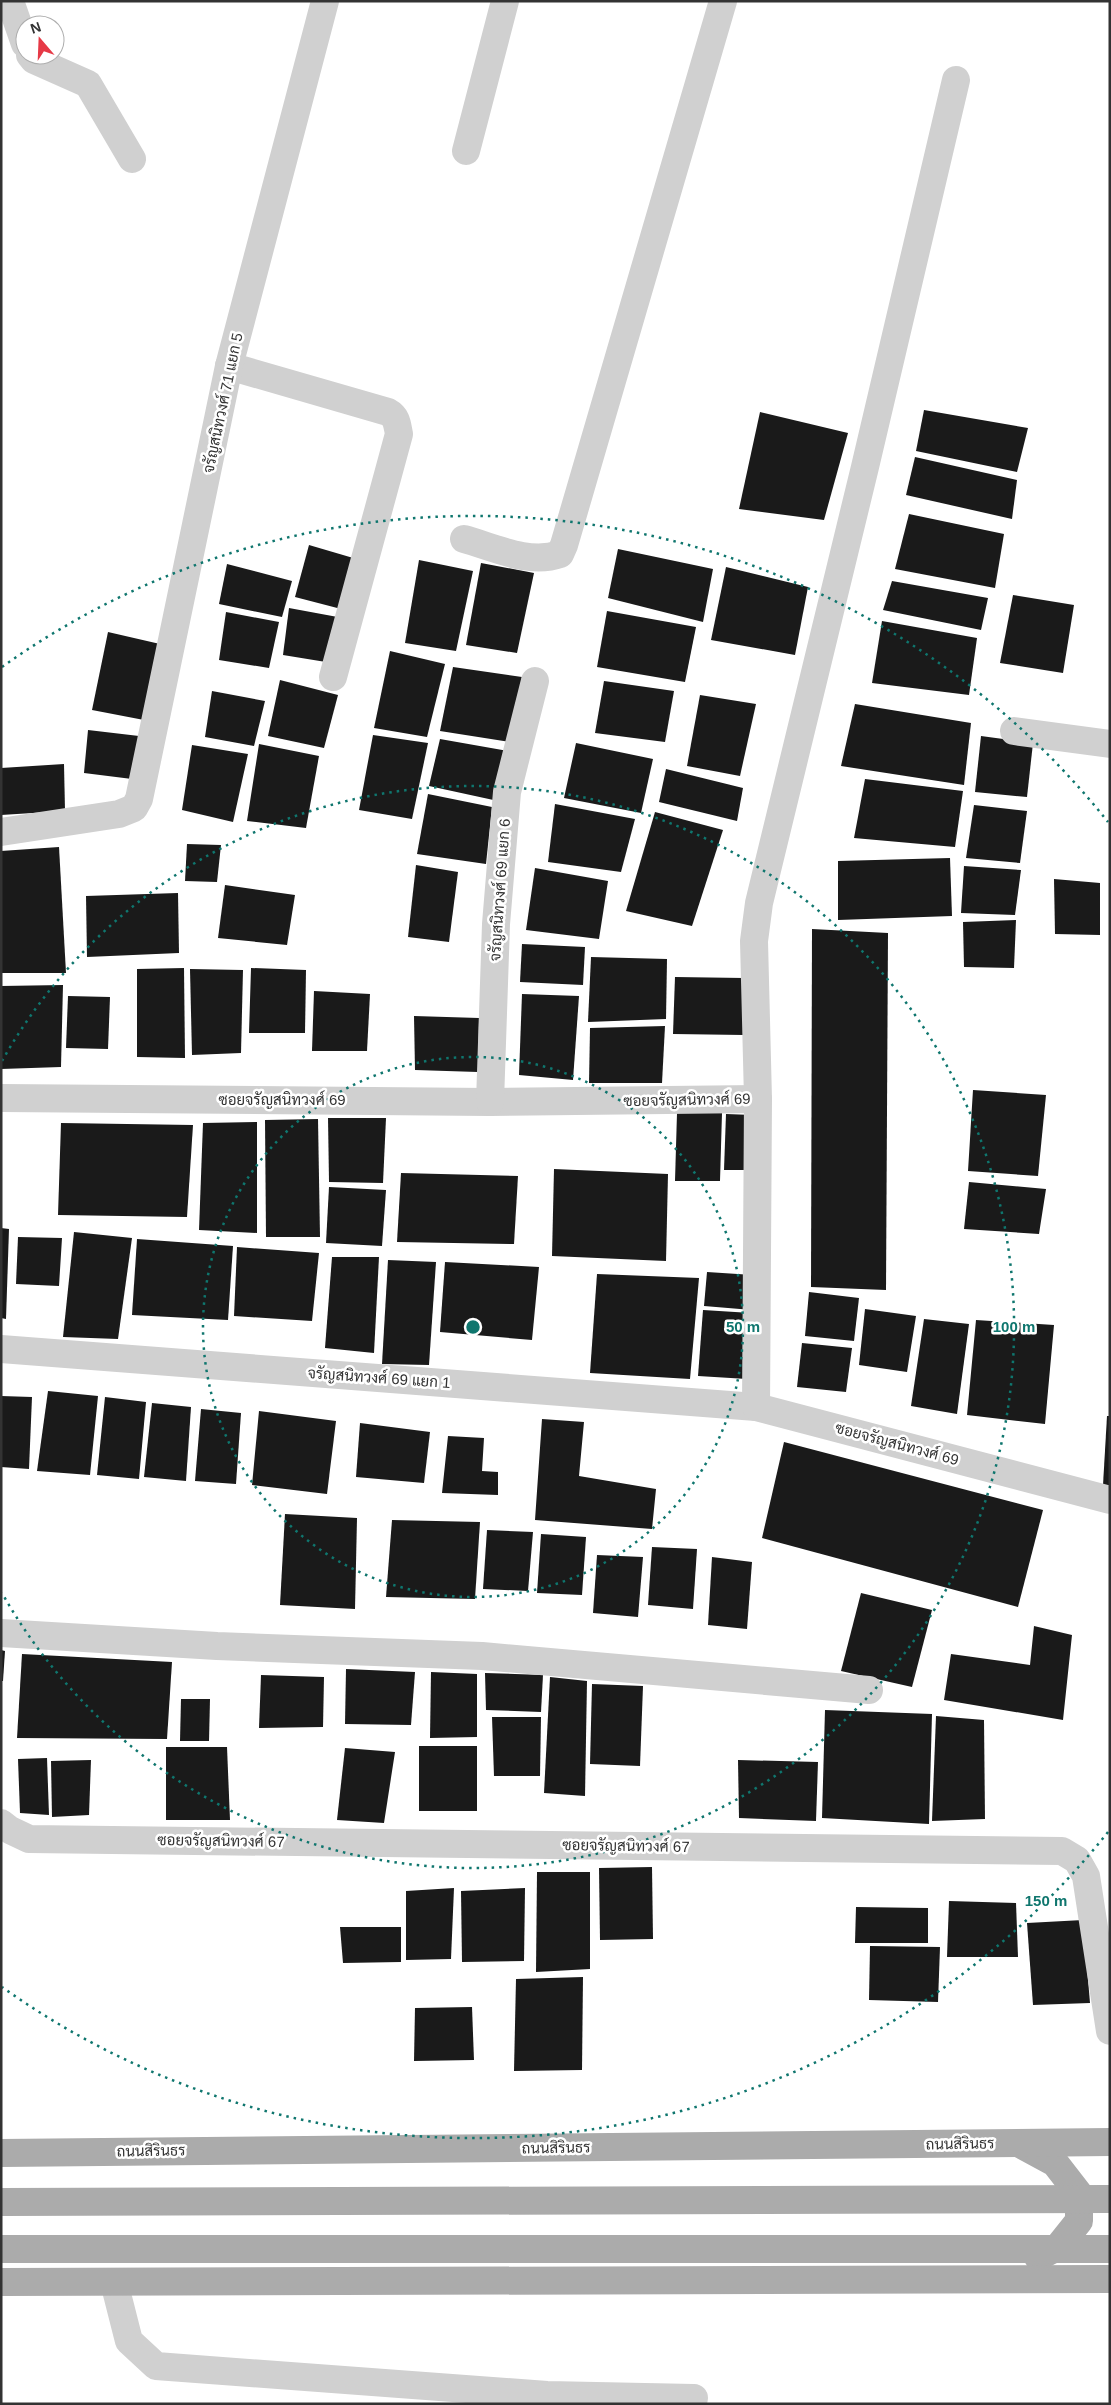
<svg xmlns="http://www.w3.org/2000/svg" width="1111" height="2405" viewBox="0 0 1111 2405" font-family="Helvetica,Sarabun,sans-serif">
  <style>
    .building { fill: #1a1a1a }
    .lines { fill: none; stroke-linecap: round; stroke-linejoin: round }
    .minor { stroke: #d0d0d0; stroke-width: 28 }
    .major { stroke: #ababab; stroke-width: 28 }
    .major-bridge { stroke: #ababab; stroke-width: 28 }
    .ring { fill: none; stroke: #0f766e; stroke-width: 2.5; stroke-dasharray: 2.5 5 }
    .labels { text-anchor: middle; stroke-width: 5; stroke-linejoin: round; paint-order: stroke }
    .street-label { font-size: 15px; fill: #333; stroke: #fff }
    .centre { fill: #0f766e; stroke: #fff; stroke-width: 2.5 }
    .ring-label { font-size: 15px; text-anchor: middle; font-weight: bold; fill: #0f766e; stroke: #fff; stroke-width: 5; stroke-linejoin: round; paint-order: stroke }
  </style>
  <rect width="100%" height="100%" fill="#fff"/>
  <g class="building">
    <polygon points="924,410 1028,428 1017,472 916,451"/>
    <polygon points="760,412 848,433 824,520 739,509"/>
    <polygon points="915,457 1017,480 1012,519 906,495"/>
    <polygon points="909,514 1004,534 995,588 895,569"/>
    <polygon points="309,545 360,560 345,610 295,597"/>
    <polygon points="618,549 713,569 703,622 608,598"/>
    <polygon points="419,560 473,571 456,651 405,643"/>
    <polygon points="481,563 534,573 517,653 466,645"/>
    <polygon points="227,564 292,581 282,617 219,604"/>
    <polygon points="726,567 808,587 795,655 711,640"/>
    <polygon points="892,581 988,598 981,630 883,610"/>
    <polygon points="1013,595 1074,605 1063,673 1000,663"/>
    <polygon points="289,608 343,618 332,663 283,655"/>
    <polygon points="607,611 696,627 685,682 597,667"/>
    <polygon points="226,612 279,622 269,668 219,660"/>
    <polygon points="882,621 977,638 969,695 872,683"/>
    <polygon points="108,632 160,644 144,720 92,710"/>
    <polygon points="390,651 445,664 427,737 374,728"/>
    <polygon points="453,667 522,677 510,742 440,731"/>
    <polygon points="280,680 338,695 324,748 268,736"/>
    <polygon points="604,681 674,691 665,742 595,733"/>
    <polygon points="212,691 265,701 254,746 205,737"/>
    <polygon points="700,695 756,704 740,776 687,766"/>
    <polygon points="855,704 971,723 964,785 841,766"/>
    <polygon points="88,730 139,736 132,779 84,773"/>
    <polygon points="373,735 428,743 412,819 359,810"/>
    <polygon points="981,736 1033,743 1027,797 975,792"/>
    <polygon points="440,739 508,751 498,801 429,786"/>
    <polygon points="576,743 653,759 641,813 564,798"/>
    <polygon points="259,744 319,756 306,828 247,821"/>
    <polygon points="192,745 248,754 233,822 182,810"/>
    <polygon points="64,764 65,811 1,815 1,768"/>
    <polygon points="666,769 743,788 737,821 659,802"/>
    <polygon points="865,779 963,791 955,847 854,838"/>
    <polygon points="428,794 492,807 486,864 417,854"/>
    <polygon points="555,804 635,819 621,872 548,862"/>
    <polygon points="974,805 1027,811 1020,863 966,858"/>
    <polygon points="655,812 723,830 692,926 626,911"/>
    <polygon points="187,844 221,845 217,882 185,881"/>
    <polygon points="59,847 66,973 1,973 1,851"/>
    <polygon points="950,858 952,916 838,920 838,861"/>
    <polygon points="416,865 458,872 449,942 408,937"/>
    <polygon points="964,866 1021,870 1015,915 961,913"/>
    <polygon points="535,868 608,881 599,939 526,930"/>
    <polygon points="1054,879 1100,883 1100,935 1055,934"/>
    <polygon points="225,885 295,895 287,945 218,938"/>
    <polygon points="178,893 179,953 87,957 86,896"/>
    <polygon points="1016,920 1014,968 964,967 963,922"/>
    <polygon points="812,929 888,933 886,1290 811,1287"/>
    <polygon points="522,944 585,947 583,985 520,982"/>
    <polygon points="591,957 667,959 666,1019 588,1022"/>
    <polygon points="184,968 185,1058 137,1057 137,969"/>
    <polygon points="251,968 306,970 305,1033 249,1033"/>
    <polygon points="190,969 243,970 241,1053 192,1055"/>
    <polygon points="675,977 744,978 744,1035 673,1034"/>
    <polygon points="63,985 61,1067 1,1069 1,986"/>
    <polygon points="314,991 370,994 367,1051 312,1051"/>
    <polygon points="522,994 579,996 573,1080 519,1075"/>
    <polygon points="68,996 110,997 108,1049 66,1048"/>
    <polygon points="414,1016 479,1018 478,1072 415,1070"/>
    <polygon points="665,1026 662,1083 589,1083 590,1028"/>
    <polygon points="973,1090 1046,1095 1038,1176 968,1171"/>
    <polygon points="677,1113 722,1113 720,1181 675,1181"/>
    <polygon points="726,1114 753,1115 752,1170 724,1170"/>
    <polygon points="328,1118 386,1118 383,1183 329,1182"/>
    <polygon points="318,1119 320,1237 266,1237 265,1120"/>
    <polygon points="257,1122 257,1233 199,1230 203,1123"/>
    <polygon points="61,1123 193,1125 187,1217 58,1215"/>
    <polygon points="554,1169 668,1174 666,1261 552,1256"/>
    <polygon points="401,1173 518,1176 514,1244 397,1242"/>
    <polygon points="969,1182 1046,1189 1039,1234 964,1229"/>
    <polygon points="329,1187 386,1190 382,1246 326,1243"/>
    <polygon points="1,1228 9,1229 6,1319 1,1318"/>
    <polygon points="74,1232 132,1238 118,1339 63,1337"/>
    <polygon points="18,1237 62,1238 59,1286 16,1284"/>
    <polygon points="137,1239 233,1246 228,1320 132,1315"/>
    <polygon points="237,1247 319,1253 312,1321 234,1316"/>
    <polygon points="332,1257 379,1257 374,1353 325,1348"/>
    <polygon points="388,1260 436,1262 429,1365 382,1364"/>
    <polygon points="445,1262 539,1267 532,1340 440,1332"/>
    <polygon points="707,1272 753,1275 752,1310 704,1306"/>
    <polygon points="597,1274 699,1278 690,1379 590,1373"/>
    <polygon points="809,1292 859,1298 854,1341 805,1336"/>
    <polygon points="865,1309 916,1316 907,1372 859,1365"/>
    <polygon points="703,1310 751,1313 747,1379 698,1376"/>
    <polygon points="924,1319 969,1324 957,1414 911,1406"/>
    <polygon points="976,1320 1054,1325 1045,1424 967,1415"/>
    <polygon points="802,1343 852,1348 846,1392 797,1387"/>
    <polygon points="48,1391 98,1396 90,1475 37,1471"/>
    <polygon points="1,1396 32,1397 29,1469 1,1467"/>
    <polygon points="105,1397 146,1402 139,1479 97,1475"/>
    <polygon points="152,1403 191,1407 186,1481 144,1477"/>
    <polygon points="201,1409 241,1413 236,1484 195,1481"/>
    <polygon points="259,1411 336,1421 327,1494 252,1485"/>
    <polygon points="1107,1416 1110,1416 1110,1485 1103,1485"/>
    <polygon points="542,1419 584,1422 579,1476 656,1489 652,1529 535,1520"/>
    <polygon points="360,1423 430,1432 424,1483 356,1477"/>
    <polygon points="448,1436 484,1438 482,1471 498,1472 498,1495 442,1493"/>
    <polygon points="784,1442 1043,1510 1018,1607 762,1538"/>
    <polygon points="285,1514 357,1518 355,1609 280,1605"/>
    <polygon points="392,1520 480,1522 475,1599 386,1597"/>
    <polygon points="487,1530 533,1532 528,1591 483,1589"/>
    <polygon points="541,1534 586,1537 582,1595 537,1593"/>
    <polygon points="652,1547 697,1549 693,1609 648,1605"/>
    <polygon points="597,1555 643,1557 638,1617 593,1613"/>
    <polygon points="712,1557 752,1562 747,1629 708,1625"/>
    <polygon points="861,1593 932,1610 912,1687 841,1671"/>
    <polygon points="1034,1626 1072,1635 1063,1720 944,1700 951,1654 1030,1665"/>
    <polygon points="1,1650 5,1651 3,1681 1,1681"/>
    <polygon points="22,1654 172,1662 167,1739 17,1738"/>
    <polygon points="346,1669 415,1672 411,1725 345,1724"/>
    <polygon points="431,1672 477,1674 477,1737 430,1738"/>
    <polygon points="485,1673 543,1675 541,1712 486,1710"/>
    <polygon points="261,1675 324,1677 323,1727 259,1728"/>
    <polygon points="550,1677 587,1681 585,1796 544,1793"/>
    <polygon points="592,1684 643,1686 640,1766 590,1764"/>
    <polygon points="181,1699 210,1699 209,1741 180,1741"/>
    <polygon points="825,1710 932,1714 929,1824 822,1818"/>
    <polygon points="936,1716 984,1720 985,1819 932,1821"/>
    <polygon points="492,1717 541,1717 540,1776 494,1776"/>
    <rect x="419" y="1746" width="58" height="65"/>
    <polygon points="166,1747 227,1747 230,1820 166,1820"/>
    <polygon points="345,1748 395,1752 384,1823 337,1820"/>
    <polygon points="47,1758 49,1815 20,1813 18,1759"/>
    <polygon points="91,1760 89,1815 52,1817 51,1761"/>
    <polygon points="738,1760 818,1762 816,1821 739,1818"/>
    <polygon points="652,1867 653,1939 600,1940 599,1868"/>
    <polygon points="537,1872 590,1872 590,1969 536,1972"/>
    <polygon points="454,1888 451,1959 406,1960 406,1891"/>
    <polygon points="525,1888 524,1961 462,1962 461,1891"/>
    <polygon points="949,1901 1016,1903 1018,1957 947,1957"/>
    <polygon points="856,1907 928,1908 928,1943 855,1943"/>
    <polygon points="1083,1920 1090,2003 1033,2005 1027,1923"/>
    <polygon points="340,1927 401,1927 401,1962 343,1963"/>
    <polygon points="870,1946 940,1947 938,2002 869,2000"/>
    <polygon points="583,1977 582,2070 514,2071 516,1979"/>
    <polygon points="472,2007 474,2060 414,2061 415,2008"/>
  </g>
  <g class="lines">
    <g class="minor">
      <polyline points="10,1 25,44"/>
      <polyline points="30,55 34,60 88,84 132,159"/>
      <polyline points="466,151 505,1"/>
      <path d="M 229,366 L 388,412 C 397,417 397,424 399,434 L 333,677"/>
      <path d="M 464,539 C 493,547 529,565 560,554 L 564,545 L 723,1"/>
      <polyline points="1014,731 1110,744"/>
      <polyline points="1,832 119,814 134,808 139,799 229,366 325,1"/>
      <polyline points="1,1098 490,1102 758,1099"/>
      <polyline points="490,1102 496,924 507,792 535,681"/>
      <polyline points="1,1349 756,1407 1110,1500"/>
      <polyline points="756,1407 758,1099 754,941 759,903 865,467 956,80"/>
      <polyline points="1,1633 217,1646 482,1656 869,1690"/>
      <polyline points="1,1823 10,1830 29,1839 1062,1851 1077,1860 1086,1876 1110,2031"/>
      <polyline points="114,2282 129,2341 156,2366 547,2395 694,2398"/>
    </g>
    <g class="major">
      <polyline points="1020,2144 1055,2163 1079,2194 1079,2221 1059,2246 1038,2257"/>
      <polyline points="1,2153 1110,2142"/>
      <polyline points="1,2282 1110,2279"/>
    </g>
    <g class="major-bridge">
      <polyline points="1,2202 1110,2199"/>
      <polyline points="1,2249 1110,2249"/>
    </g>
  </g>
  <g class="ring">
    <circle cx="473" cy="1327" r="270"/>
    <path d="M2 1061A541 541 0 1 1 2 1593"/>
    <path d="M1108 1832A811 811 0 0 1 2 1987M2 667A811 811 0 0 1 1108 822"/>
  </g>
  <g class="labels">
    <g class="street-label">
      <text transform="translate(223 403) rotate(-78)" y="5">จรัญสนิทวงศ์ 71 แยก 5</text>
      <text transform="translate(500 890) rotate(-86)" y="5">จรัญสนิทวงศ์ 69 แยก 6</text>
      <text x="282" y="1105">ซอยจรัญสนิทวงศ์ 69</text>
      <text transform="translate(687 1100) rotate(-1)" y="5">ซอยจรัญสนิทวงศ์ 69</text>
      <text transform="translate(379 1378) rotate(4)" y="5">จรัญสนิทวงศ์ 69 แยก 1</text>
      <text transform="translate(897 1444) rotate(15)" y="5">ซอยจรัญสนิทวงศ์ 69</text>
      <text transform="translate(221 1841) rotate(1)" y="5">ซอยจรัญสนิทวงศ์ 67</text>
      <text transform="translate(626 1846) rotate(1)" y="5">ซอยจรัญสนิทวงศ์ 67</text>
      <text transform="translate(960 2144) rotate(-1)" y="5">ถนนสิรินธร</text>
      <text transform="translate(556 2148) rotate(-1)" y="5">ถนนสิรินธร</text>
      <text transform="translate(151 2151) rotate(-1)" y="5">ถนนสิรินธร</text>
    </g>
  </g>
  <circle cx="473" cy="1327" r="8" class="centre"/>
  <g class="ring-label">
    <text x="743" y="1332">50 m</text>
    <text x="1014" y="1332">100 m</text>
    <text x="1046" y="1906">150 m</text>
  </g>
  <rect width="1111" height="2405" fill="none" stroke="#333333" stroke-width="5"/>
  <g transform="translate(40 40) rotate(341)"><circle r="24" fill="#ffffff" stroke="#adadad"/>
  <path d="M0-4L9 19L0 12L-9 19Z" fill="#e63946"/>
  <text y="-8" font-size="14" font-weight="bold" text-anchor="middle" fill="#333333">N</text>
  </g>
</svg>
